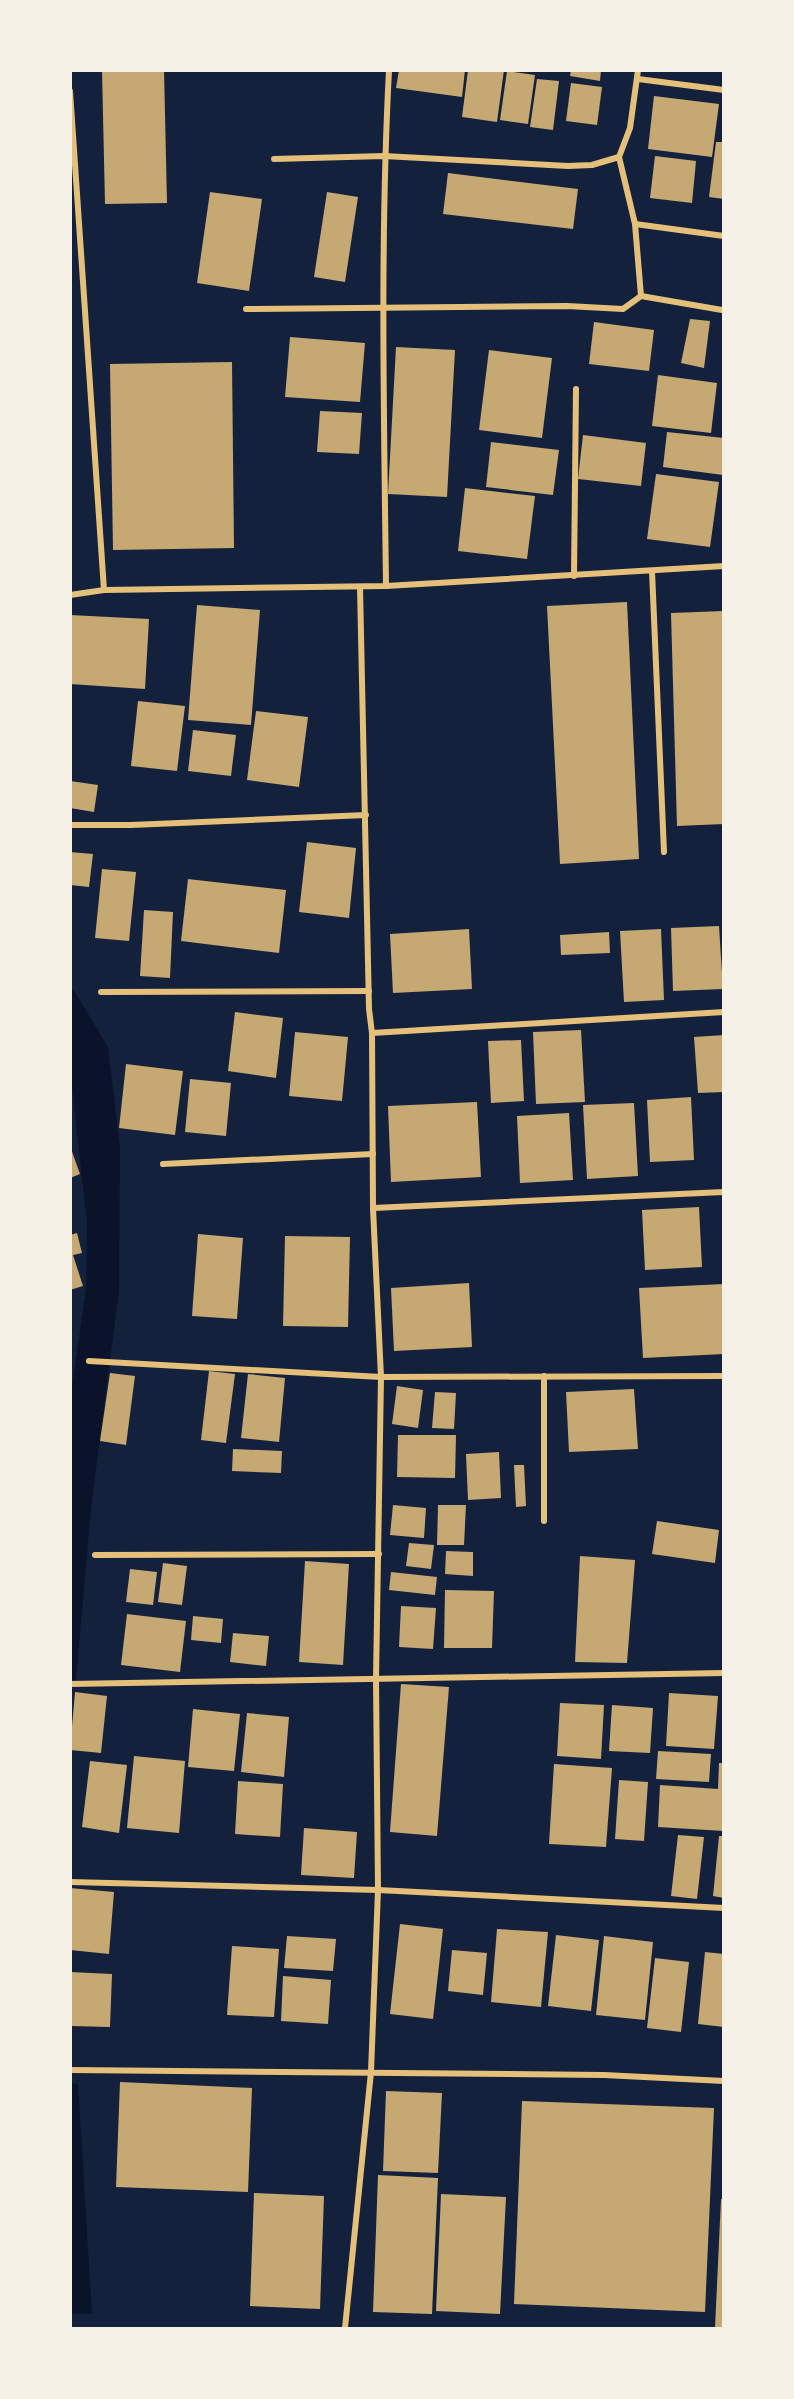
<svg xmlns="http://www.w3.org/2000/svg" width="794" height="2399" viewBox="0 0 794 2399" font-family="Mulish,sans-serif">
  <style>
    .water { fill: #0b132b }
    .building { fill: #c6a872 }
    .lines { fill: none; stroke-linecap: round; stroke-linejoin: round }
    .minor { stroke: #e5c07b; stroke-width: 6 }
  </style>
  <rect width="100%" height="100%" fill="#14213d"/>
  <g class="water">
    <polygon points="70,988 75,992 108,1047 120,1147 119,1290 91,1509 76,1680 70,1680 70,1401 86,1288 87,1223 71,1077"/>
    <polygon points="70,2083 78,2084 92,2314 71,2314"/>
  </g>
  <g class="building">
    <polygon points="102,70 164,70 167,203 105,204"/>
    <polygon points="399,70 465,70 462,97 396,88"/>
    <polygon points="468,70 504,70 497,122 462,117"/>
    <polygon points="571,70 601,70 600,81 570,76"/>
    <polygon points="507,71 535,75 528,124 500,120"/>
    <polygon points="537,79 559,81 553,130 530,127"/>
    <polygon points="571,83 602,87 597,125 566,121"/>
    <polygon points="654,96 719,104 712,157 648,149"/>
    <polygon points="716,142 724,142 724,199 709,197"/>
    <polygon points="655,156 696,161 692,203 650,198"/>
    <polygon points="448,173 578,189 573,229 443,214"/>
    <polygon points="210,192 262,199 249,291 197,283"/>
    <polygon points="327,192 358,197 345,282 314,277"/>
    <polygon points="690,319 710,321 704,368 681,363"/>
    <polygon points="594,322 654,330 649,371 589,364"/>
    <polygon points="290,337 365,343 360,402 285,397"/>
    <polygon points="396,347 455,350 447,497 388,494"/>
    <polygon points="489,350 552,358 542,438 479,430"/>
    <polygon points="232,362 234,548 113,550 110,364"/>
    <polygon points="658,375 717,383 711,433 652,426"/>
    <polygon points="320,411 362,413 359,454 317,452"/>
    <polygon points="667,432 724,438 723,475 663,467"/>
    <polygon points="583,435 646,443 641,486 578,479"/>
    <polygon points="491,442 559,450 553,495 486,487"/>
    <polygon points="656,474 719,482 710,547 647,539"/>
    <polygon points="465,488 535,496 527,559 458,551"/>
    <polygon points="627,602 639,859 560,864 547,606"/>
    <polygon points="197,605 260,610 251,725 188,720"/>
    <polygon points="724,611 724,824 677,826 671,613"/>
    <polygon points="70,615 149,619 145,689 70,684"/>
    <polygon points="138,701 185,706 177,771 131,766"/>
    <polygon points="256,711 308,717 299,787 247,780"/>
    <polygon points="193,730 236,735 231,776 188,771"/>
    <polygon points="70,781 98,785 94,812 70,808"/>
    <polygon points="307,842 356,848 349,918 299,912"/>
    <polygon points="70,852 93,854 89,887 70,885"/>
    <polygon points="102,869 136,872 129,941 95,938"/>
    <polygon points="188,879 286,890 279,953 181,941"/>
    <polygon points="144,910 173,912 170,978 140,976"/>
    <polygon points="719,926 723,989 673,991 671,928"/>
    <polygon points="469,929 472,989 393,993 390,934"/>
    <polygon points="661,929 664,1000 624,1002 620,931"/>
    <polygon points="609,932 610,953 561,955 560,935"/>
    <polygon points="235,1012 283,1018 276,1078 228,1071"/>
    <polygon points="581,1030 585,1102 536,1104 533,1032"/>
    <polygon points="295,1032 348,1037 342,1101 289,1096"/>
    <polygon points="724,1035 724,1092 698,1093 694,1037"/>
    <polygon points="521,1040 524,1101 491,1103 488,1041"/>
    <polygon points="126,1064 183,1071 175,1135 119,1128"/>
    <polygon points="190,1079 231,1083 226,1136 185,1132"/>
    <polygon points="691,1097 694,1160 650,1162 647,1100"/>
    <polygon points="477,1102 481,1177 391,1182 388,1106"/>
    <polygon points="634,1103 638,1176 587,1179 583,1105"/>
    <polygon points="569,1113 573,1180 520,1183 517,1116"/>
    <polygon points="70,1146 80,1174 70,1178"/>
    <polygon points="699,1207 702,1267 645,1270 642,1210"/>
    <polygon points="77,1233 82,1253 73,1255 83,1286 70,1290 70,1235"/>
    <polygon points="198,1234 243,1238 237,1319 192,1316"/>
    <polygon points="285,1236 350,1237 348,1327 283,1326"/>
    <polygon points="469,1283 472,1347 394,1351 391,1288"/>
    <polygon points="724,1284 724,1354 643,1358 639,1288"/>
    <polygon points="209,1371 235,1374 226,1443 201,1440"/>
    <polygon points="110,1373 135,1376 126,1445 100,1441"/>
    <polygon points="248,1374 285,1378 279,1442 241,1438"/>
    <polygon points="397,1386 423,1390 418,1428 392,1424"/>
    <polygon points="634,1389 638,1449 569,1452 566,1392"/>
    <polygon points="435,1392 456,1393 454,1429 432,1428"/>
    <polygon points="398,1435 456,1435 455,1478 397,1477"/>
    <polygon points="233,1449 282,1451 281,1473 232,1471"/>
    <polygon points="499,1452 501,1498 468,1500 466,1454"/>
    <polygon points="514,1465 524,1465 526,1506 516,1507"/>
    <polygon points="393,1505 426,1508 424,1538 390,1535"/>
    <polygon points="438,1505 466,1505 464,1545 437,1545"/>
    <polygon points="657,1521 719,1530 715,1563 652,1554"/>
    <polygon points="409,1543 434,1545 431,1569 406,1566"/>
    <polygon points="446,1551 473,1552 473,1576 445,1574"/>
    <polygon points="580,1556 635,1560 627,1663 575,1662"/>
    <polygon points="305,1561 349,1564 343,1665 299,1662"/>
    <polygon points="163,1563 187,1566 182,1605 158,1602"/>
    <polygon points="130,1569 157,1572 153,1605 126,1602"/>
    <polygon points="391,1572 437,1577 435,1595 389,1590"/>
    <polygon points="445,1590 494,1591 492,1648 444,1648"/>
    <polygon points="401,1606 436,1608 433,1649 399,1647"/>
    <polygon points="127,1614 186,1621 180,1672 121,1665"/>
    <polygon points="193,1616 223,1619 221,1643 191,1640"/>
    <polygon points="233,1633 269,1636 266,1666 230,1662"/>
    <polygon points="401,1684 449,1687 437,1836 390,1832"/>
    <polygon points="75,1692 107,1696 101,1753 70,1750"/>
    <polygon points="669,1693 718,1696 714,1749 666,1746"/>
    <polygon points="560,1703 604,1705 601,1759 557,1756"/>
    <polygon points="612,1705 653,1708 650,1753 609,1751"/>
    <polygon points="193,1709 240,1714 234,1771 188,1767"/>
    <polygon points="247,1713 289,1717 284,1777 241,1772"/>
    <polygon points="658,1751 711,1754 709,1782 656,1779"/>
    <polygon points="134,1756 185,1761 179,1833 127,1828"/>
    <polygon points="90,1761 127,1765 119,1833 82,1827"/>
    <polygon points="719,1763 724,1763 724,1831 658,1827 660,1785 718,1789"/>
    <polygon points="554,1764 612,1768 606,1847 549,1844"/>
    <polygon points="619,1780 648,1782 644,1841 615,1839"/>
    <polygon points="238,1781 283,1784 280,1837 235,1834"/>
    <polygon points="304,1828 357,1832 354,1878 301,1875"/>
    <polygon points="678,1835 704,1837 697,1899 671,1896"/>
    <polygon points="719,1836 724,1836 724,1898 713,1896"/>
    <polygon points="70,1888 114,1892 109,1954 70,1950"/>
    <polygon points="400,1924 443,1929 433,2019 390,2014"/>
    <polygon points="497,1929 548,1932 541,2007 491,2002"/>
    <polygon points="556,1935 599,1940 591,2011 548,2006"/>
    <polygon points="287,1936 336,1939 333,1971 284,1968"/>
    <polygon points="604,1936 653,1942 645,2020 596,2015"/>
    <polygon points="232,1946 279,1949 274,2017 227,2015"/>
    <polygon points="452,1950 487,1953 483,1995 448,1991"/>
    <polygon points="705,1952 724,1954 724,2027 698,2024"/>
    <polygon points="655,1958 689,1962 681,2032 647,2028"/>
    <polygon points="70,1972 112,1974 110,2027 70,2026"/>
    <polygon points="283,1976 331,1980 328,2024 281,2021"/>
    <polygon points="120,2082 252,2088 248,2192 116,2187"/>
    <polygon points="386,2091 442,2093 438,2173 383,2171"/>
    <polygon points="522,2101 714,2108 705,2312 514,2304"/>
    <polygon points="378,2175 438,2178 432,2314 373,2312"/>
    <polygon points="254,2193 324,2196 320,2309 250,2306"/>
    <polygon points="441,2194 506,2197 500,2314 436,2311"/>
    <polygon points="721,2199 724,2199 724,2328 715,2328"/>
  </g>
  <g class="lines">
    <g class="minor">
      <polyline points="638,79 724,90"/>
      <polyline points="70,91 104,590"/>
      <polyline points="619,157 635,224 641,296"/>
      <polyline points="274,159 384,156 568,166 592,165 619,157 630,128 638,70"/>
      <polyline points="635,224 724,236"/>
      <polyline points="246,309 567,306 623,309 641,296 722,310"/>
      <polyline points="652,571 664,852"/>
      <polyline points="574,576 576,389"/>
      <path d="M 386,586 C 384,414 380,242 389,70"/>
      <polyline points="70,595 104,590 386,586 724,566"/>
      <polyline points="70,825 131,825 366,815"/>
      <polyline points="101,992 369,991"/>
      <polyline points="372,1033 724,1012"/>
      <polyline points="163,1164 373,1154"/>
      <polyline points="373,1208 724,1192"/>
      <polyline points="89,1361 381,1377 724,1376"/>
      <polyline points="544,1376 544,1521"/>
      <polyline points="95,1555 379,1554"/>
      <polyline points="70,1684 724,1673"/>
      <polyline points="70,1882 378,1890 724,1908"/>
      <polyline points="70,2070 604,2075 724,2081"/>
      <polyline points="345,2328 371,2072 378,1890 376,1679 381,1377 373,1208 372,1033 369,1009 360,587"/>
    </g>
  </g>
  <rect width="794" height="2399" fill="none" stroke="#f6f1e7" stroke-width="144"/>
</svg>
